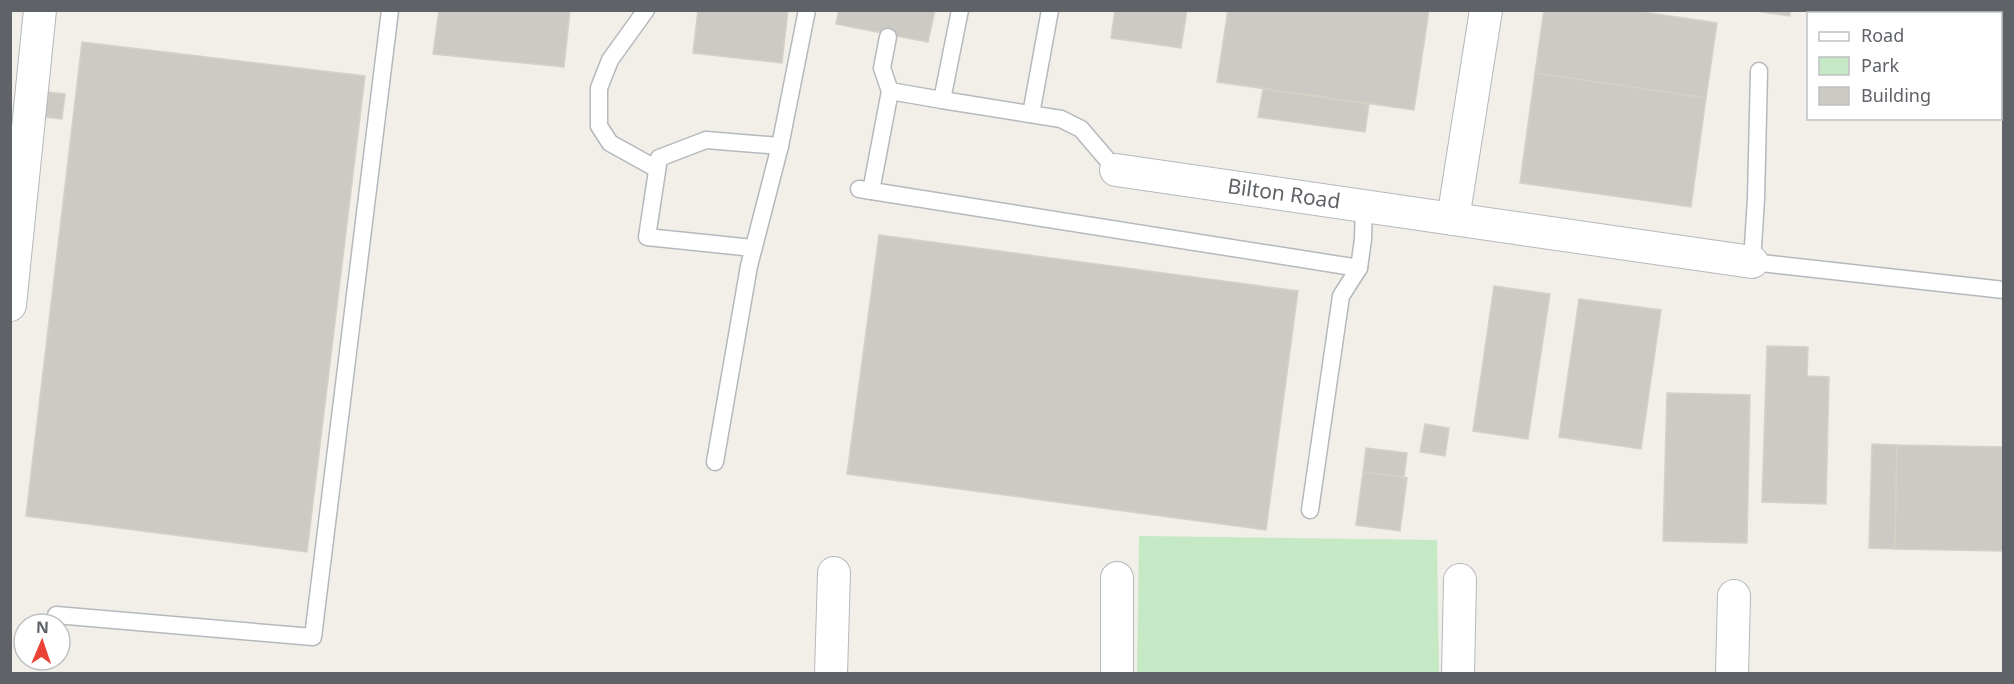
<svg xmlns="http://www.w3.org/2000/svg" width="2014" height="684" viewBox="0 0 2014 684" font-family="'Noto Sans',sans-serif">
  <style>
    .green { fill: #c5e8c5 }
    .building { fill: #cccac5; stroke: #d6d1c6; stroke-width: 1.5 }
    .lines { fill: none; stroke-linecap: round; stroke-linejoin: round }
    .lane-casing { stroke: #b5b8bc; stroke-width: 19 }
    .street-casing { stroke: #b5b8bc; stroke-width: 34 }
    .lane { stroke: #fff; stroke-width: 16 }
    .street { stroke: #fff; stroke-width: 32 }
    .labels { text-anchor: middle; stroke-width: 6; stroke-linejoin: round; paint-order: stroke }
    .street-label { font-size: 21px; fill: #5f6368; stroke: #fff }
  </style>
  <rect width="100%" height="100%" fill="#f1efe8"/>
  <polygon class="green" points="1139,536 1437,540 1439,673 1137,673"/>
  <g class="building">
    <polygon points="439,10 570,10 564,67 433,54"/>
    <polygon points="698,10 788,10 782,63 693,53"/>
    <polygon points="839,10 935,10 928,42 836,24"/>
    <polygon points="1115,10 1187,10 1181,48 1111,38"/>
    <polygon points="1228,10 1429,10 1414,110 1217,82"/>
    <polygon points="1544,10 1630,10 1717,23 1706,98 1535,73"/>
    <polygon points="1748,10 1790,10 1790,16"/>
    <polygon points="82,42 365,76 307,552 26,516"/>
    <polygon points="1535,73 1706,98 1691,207 1520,183"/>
    <polygon points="1263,89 1369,104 1365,132 1258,117"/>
    <polygon points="47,92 65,94 62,119 44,117"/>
    <polygon points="879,235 1298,291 1266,530 847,474"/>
    <polygon points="1494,286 1550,294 1528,439 1473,431"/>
    <polygon points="1579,299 1661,310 1641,449 1559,437"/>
    <polygon points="1767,346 1808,347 1807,376 1829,377 1826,504 1762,502"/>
    <polygon points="1667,393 1750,395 1747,543 1663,541"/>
    <polygon points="1425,424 1449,428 1445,456 1420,452"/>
    <polygon points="1872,444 1897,445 1895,549 1869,548"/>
    <polygon points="1897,445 2004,447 2004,551 1895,549"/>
    <polygon points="1366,448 1407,453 1404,477 1363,472"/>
    <polygon points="1363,472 1407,478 1400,531 1356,525"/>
  </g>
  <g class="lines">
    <g class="lane-casing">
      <g id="lane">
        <polyline points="646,10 610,60 599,88 599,126 610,143 657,169"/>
        <polyline points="960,10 942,100 1061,119 1081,129 1116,170"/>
        <polyline points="888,37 882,68 890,91"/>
        <polyline points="1759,71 1756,199 1752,262 2004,290"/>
        <polyline points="1031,114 1050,10"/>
        <polyline points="859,189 1359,268 1363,239 1364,206"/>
        <polyline points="871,191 890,91 942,100"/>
        <polyline points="753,248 647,237 659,158 706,140 780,146"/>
        <polyline points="715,462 749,266 780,146 807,10"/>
        <polyline points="1310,510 1341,296 1359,268"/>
        <polyline points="56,615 313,637 390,10"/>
      </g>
    </g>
    <g class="street-casing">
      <g id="street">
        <polyline points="1486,10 1453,219 1752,262"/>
        <polyline points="1116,170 1453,219"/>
        <polyline points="10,305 40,10"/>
        <polyline points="1117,578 1117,674"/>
        <polyline points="831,674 834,573"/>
        <polyline points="1458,674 1460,580"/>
        <polyline points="1732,674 1734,596"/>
      </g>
    </g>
    <use href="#lane" class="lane"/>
    <use href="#street" class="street"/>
  </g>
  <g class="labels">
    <g class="street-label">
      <text transform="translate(1284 194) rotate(8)" y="7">Bilton Road</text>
    </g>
  </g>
  <rect width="2014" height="684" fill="none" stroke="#5f6368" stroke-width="24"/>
  <rect x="1807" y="12" width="195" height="108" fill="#ffffff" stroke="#bfc1c3" stroke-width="1.5"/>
  <rect x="1819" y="32" width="30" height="9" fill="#ffffff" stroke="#bfc1c3" stroke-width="1.5"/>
  <text x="1861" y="42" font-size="18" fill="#5f6368">Road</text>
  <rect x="1819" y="57" width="30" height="18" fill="#c5e8c5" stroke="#bfc1c3" stroke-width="1.5"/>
  <text x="1861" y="72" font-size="18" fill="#5f6368">Park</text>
  <rect x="1819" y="87" width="30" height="18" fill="#cccac5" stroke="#bfc1c3" stroke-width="1.5"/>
  <text x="1861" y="102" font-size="18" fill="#5f6368">Building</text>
  <g transform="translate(42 642) rotate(2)"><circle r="28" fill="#ffffff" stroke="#bfc1c3" stroke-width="1.5"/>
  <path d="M0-4.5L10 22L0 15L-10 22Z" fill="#ea4335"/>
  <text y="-9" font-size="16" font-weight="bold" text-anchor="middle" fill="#5f6368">N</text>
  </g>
</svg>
